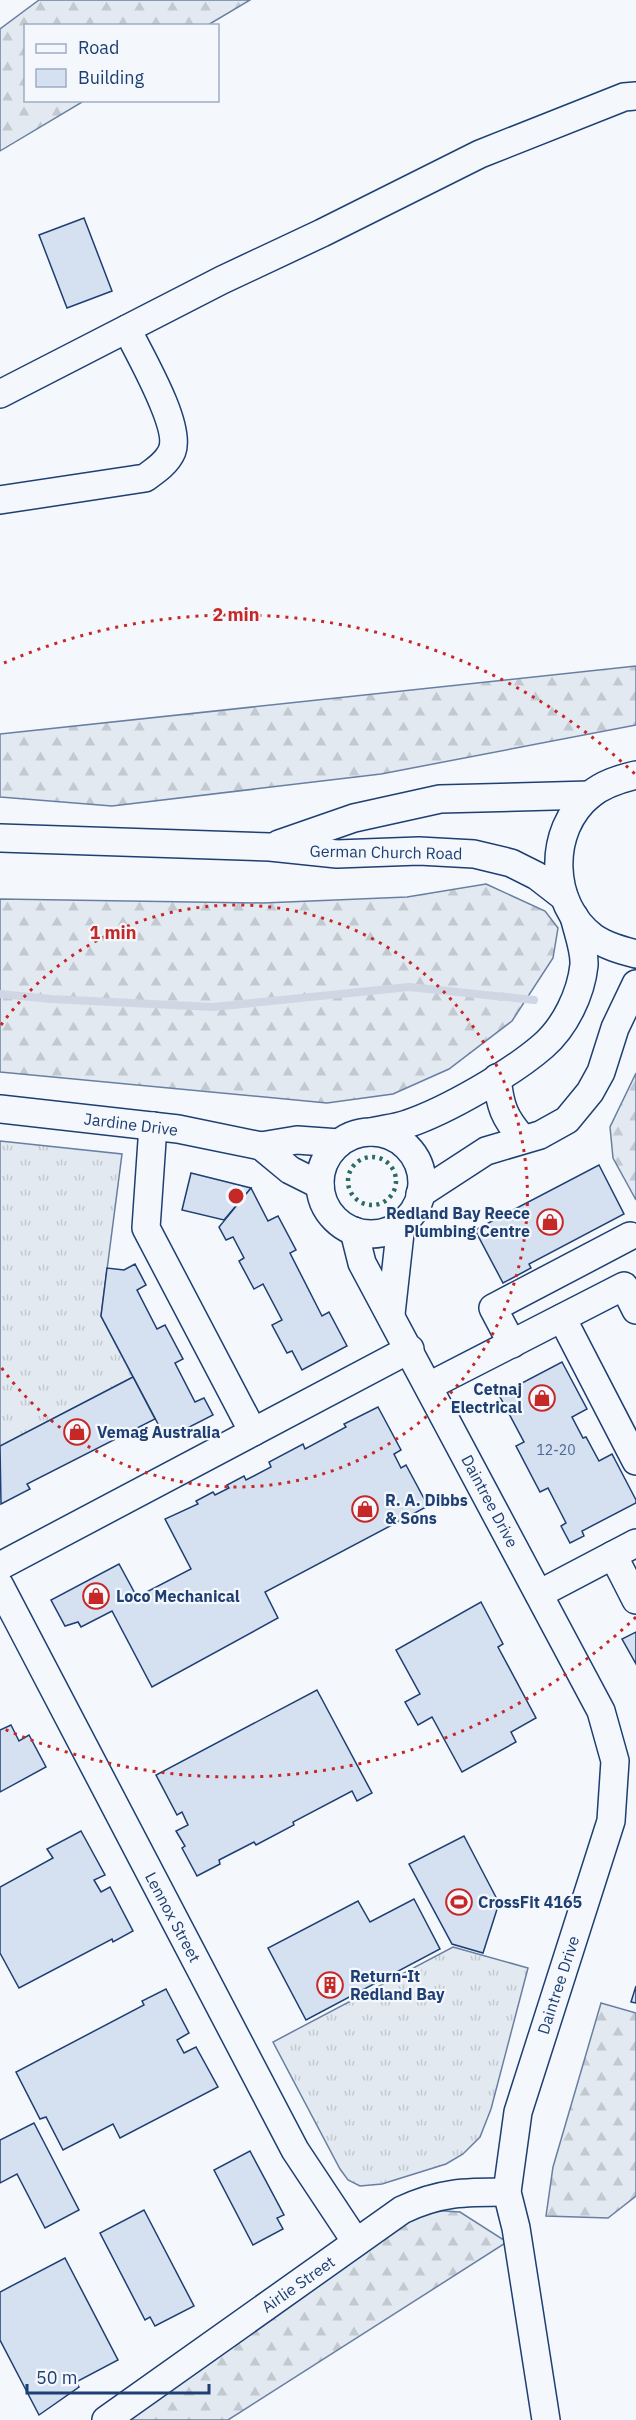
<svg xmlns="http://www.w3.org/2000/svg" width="636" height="2420" viewBox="0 0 636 2420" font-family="'IBM Plex Sans',sans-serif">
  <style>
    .grass { fill: url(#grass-tufts); stroke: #687fa3; stroke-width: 1.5 }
    .forest { fill: url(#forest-firs); stroke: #687fa3; stroke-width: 1.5 }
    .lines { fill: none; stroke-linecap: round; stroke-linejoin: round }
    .stream { stroke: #cfd7e4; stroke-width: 8 }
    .building { fill: #d5e0f0; stroke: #1d3f73; stroke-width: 1.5 }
    .minor-casing { stroke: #1d3f73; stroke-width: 30 }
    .minor { stroke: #f4f7fb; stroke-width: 27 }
    .hedge { stroke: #2c6c60; stroke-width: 4.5; stroke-dasharray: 3 4.5; stroke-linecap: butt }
    .ring { fill: none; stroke: #c62828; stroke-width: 3; stroke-dasharray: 3 6 }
    .labels { text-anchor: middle; stroke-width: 4.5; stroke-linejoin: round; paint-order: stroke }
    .number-label { font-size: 14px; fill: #4b6792 }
    .street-label { font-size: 16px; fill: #1d3f73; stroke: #f4f7fb }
    .poi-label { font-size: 16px; font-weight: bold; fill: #1d3f73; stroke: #f4f7fb; text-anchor: start }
    .centre { fill: #c62828; stroke: #f4f7fb; stroke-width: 3 }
    .ring-label { font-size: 18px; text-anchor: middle; font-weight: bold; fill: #c62828; stroke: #f4f7fb; stroke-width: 4.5; stroke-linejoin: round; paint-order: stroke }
  </style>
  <defs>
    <pattern id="grass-tufts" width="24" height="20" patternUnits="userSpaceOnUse" patternTransform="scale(1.5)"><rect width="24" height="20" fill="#e3e9f0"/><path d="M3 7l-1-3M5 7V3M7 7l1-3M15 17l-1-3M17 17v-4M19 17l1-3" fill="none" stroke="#c2c9d1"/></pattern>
    <pattern id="forest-firs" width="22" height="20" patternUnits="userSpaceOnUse" patternTransform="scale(1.5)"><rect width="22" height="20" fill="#e3e9f0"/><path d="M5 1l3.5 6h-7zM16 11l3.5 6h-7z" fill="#c2c9d1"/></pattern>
  </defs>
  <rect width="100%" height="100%" fill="#f4f7fb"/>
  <g class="grass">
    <polygon points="0,1141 122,1154 101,1316 133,1377 0,1446"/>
    <polygon points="453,1947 528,1968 491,2109 480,2137 463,2154 446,2164 382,2184 360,2186 348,2180 340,2169 273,2042"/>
  </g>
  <g class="forest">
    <polygon points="39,0 250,0 208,25 26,26 26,100 84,101 0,151 0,29"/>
    <polygon points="636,666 636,725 381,774 112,806 0,797 0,734"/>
    <polygon points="486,884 545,911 558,928 553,958 512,1021 449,1069 393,1094 327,1103 0,1072 0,899 263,903 407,897"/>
    <polygon points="636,1073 636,1200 613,1158 610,1127"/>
    <polygon points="601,2003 636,2013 636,2196 608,2218 546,2216 553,2167"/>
    <polygon points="430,2210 460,2212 507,2242 228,2420 129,2420 402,2222"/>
  </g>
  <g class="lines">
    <polyline class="stream" points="0,994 51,999 213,1007 409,987 534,1000"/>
  </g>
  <g class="building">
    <polygon points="84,218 112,291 67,308 39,235"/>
    <polygon points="599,1165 624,1214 529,1264 531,1268 503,1283 475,1230"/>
    <polygon points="191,1173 251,1188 224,1220 182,1210"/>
    <polygon points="251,1188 268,1221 278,1216 296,1250 290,1253 322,1316 329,1312 347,1346 302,1370 292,1351 287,1353 272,1325 282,1320 263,1284 254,1289 239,1261 244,1258 233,1237 226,1240 219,1227"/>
    <polygon points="135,1264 146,1285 137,1290 157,1329 165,1325 183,1359 175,1363 195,1402 204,1398 213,1415 166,1439 101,1316 107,1268 124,1270"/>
    <polygon points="562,1362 587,1409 572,1417 583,1438 586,1437 599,1461 612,1454 636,1500 636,1503 582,1531 584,1536 570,1543 561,1526 566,1523 548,1488 540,1492 516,1446 524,1442 499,1395"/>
    <polygon points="133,1377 155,1419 27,1484 30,1489 1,1504 0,1446"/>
    <polygon points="378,1407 401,1450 394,1454 401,1468 406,1465 428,1506 265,1592 278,1618 152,1687 112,1611 81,1627 78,1622 65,1626 51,1600 119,1564 137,1597 191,1569 165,1519 198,1504 196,1501 213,1492 215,1495 229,1488 227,1485 244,1476 246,1480 271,1467 269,1462 303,1444 305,1449 346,1427 344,1424"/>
    <polygon points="481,1602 503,1644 498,1647 536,1718 511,1732 516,1742 462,1772 432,1717 418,1725 405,1702 420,1694 396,1650"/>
    <polygon points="636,1632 636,1664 622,1639"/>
    <polygon points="317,1690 372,1793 357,1801 352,1791 293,1822 294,1825 256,1845 254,1842 219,1860 220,1864 197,1876 182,1848 185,1846 176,1831 188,1825 182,1812 177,1815 156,1775"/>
    <polygon points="11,1725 19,1741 29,1735 46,1767 0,1792 0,1730"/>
    <polygon points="81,1831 105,1875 94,1880 101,1892 110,1887 133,1931 113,1942 112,1939 19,1988 0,1953 0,1887 53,1858 47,1849"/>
    <polygon points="464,1836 499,1903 483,1953 452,1944 409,1864"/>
    <polygon points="414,1899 440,1949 306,2020 268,1948 358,1901 370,1922"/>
    <polygon points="636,1986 636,2003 631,2002"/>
    <polygon points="166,1989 189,2033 177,2040 184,2053 196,2047 218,2087 120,2138 113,2124 63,2150 46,2117 40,2119 16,2072 144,2005 142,2001"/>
    <polygon points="34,2123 79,2210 45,2228 17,2174 0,2183 0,2140"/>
    <polygon points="250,2151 284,2215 277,2218 283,2229 253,2245 214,2170"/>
    <polygon points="144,2210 194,2306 155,2326 150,2317 145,2320 100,2233"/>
    <polygon points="65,2258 118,2360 76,2382 79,2387 39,2415 0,2340 0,2292"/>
  </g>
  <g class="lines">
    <g class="minor-casing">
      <g id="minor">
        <polyline points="0,394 222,280 322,233 480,154 624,97 636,96"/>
        <path d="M 0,500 L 145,478 C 155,471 167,463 172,451 C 182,426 139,354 127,329"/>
        <path d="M 636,775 C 619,779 603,784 590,795 C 547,830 549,904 593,937 C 606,946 621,950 636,954"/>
        <polyline points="0,838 270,847 337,854 419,851 474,854 511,863 537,876 564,897"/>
        <polyline points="279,844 354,818 440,799 590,795"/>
        <path d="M 497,1078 C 500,1106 504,1118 523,1139"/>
        <polyline points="0,1109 178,1129 261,1146 297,1140 339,1143"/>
        <polyline points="153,1126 146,1228 253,1432"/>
        <path d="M 371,1132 C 383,1129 396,1128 407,1124 C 446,1111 512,1073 543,1046 C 565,1027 581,994 584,965 C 585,950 577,930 574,916"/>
        <circle cx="371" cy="1183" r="51"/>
        <polyline points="261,1146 290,1170 320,1185"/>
        <polyline points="420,1194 486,1151 540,1135 567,1120 590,1092 601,1072 615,1028 636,984"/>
        <polyline points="354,1231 362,1263 601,1711 615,1761 611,1821 518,2112 507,2192 516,2228 546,2420"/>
        <polyline points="391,1314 401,1224"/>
        <polyline points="562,1318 636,1461"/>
        <polyline points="512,1344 493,1308 630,1236"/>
        <polyline points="429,1386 624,1286 636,1310"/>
        <polyline points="613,1555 636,1600"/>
        <polyline points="0,1566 410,1349"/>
        <polyline points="0,1586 295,2150 356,2242"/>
        <polyline points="539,1594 636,1543"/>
        <path d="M 106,2420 L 402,2210 C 440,2192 465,2192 507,2192"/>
      </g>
    </g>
    <use href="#minor" class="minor"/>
    <circle class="hedge" cx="372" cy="1181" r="24"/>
  </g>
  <g class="ring">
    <path d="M1 1025A291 291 0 1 1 1 1367"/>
    <path d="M636 1617A581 581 0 0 1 4 1729M4 663A581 581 0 0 1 636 775"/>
  </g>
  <defs>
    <g id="shop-ring" transform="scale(1.35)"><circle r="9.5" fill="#f4f7fb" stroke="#c62828" stroke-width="1.5"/><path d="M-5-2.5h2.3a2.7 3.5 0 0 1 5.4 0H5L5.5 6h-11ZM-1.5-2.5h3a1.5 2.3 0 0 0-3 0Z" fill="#c62828"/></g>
    <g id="stadium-ring" transform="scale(1.35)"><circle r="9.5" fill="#f4f7fb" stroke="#c62828" stroke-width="1.5"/><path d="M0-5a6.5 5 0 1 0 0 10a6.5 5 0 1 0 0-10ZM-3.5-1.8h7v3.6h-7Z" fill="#c62828"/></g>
    <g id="building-ring" transform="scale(1.35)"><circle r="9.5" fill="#f4f7fb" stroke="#c62828" stroke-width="1.5"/><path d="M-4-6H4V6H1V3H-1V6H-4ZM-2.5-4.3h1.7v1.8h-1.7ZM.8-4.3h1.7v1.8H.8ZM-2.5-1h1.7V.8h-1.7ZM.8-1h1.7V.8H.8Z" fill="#c62828"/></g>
  </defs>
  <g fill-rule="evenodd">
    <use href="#shop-ring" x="550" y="1222"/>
    <use href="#shop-ring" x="542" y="1398"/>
    <use href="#shop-ring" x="77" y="1432"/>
    <use href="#shop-ring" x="365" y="1509"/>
    <use href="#shop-ring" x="96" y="1596"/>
    <use href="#stadium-ring" x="459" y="1902"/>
    <use href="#building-ring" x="330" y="1985"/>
  </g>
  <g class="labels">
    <g class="number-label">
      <text x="556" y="1455">12-20</text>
    </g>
    <g class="street-label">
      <text transform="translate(386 852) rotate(1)" y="6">German Church Road</text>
      <text transform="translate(131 1124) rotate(7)" y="6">Jardine Drive</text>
      <text transform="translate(490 1501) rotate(62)" y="6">Daintree Drive</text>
      <text transform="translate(173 1917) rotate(62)" y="6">Lennox Street</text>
      <text transform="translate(558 1985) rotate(-72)" y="6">Daintree Drive</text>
      <text transform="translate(298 2284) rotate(-35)" y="6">Airlie Street</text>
    </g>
    <g class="poi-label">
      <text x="530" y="1219" text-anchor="end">Redland Bay Reece<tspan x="530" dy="18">Plumbing Centre</tspan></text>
      <text x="522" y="1395" text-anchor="end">Cetnaj<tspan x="522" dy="18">Electrical</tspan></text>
      <text x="97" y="1438">Vemag Australia</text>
      <text x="385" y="1506">R. A. Dibbs<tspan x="385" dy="18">&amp; Sons</tspan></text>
      <text x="116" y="1602">Loco Mechanical</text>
      <text x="478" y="1908">CrossFit 4165</text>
      <text x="350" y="1982">Return-It<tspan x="350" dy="18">Redland Bay</tspan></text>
    </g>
  </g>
  <circle cx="236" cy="1196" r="9" class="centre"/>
  <g class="ring-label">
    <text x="236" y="621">2 min</text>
    <text x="113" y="939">1 min</text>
  </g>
  <rect x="24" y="24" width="195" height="78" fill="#f4f7fb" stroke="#9eadc5" stroke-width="1.5"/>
  <rect x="36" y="44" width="30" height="9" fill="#f4f7fb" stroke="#9eadc5" stroke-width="1.5"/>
  <text x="78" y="54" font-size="18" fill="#1d3f73">Road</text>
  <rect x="36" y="69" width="30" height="18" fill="#d5e0f0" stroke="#9eadc5" stroke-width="1.5"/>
  <text x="78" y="84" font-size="18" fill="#1d3f73">Building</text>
  <path d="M27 2384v9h182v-9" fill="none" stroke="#1d3f73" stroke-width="3"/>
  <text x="36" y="2384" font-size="18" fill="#1d3f73" stroke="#f4f7fb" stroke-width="4.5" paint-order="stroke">50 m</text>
</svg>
